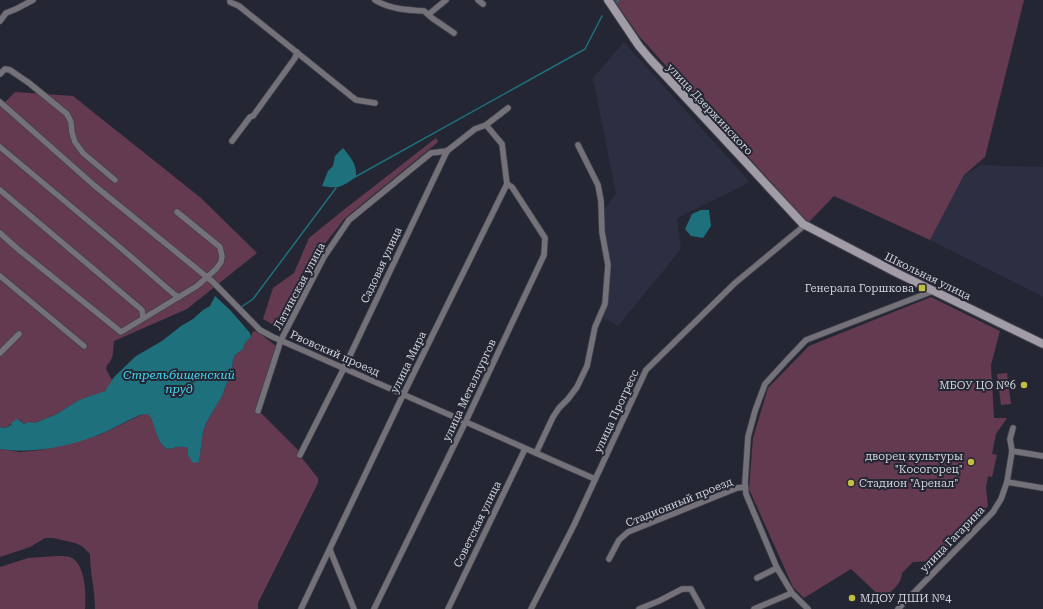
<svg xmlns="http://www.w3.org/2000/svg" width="1043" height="609" viewBox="0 0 1043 609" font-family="'Roboto Serif',serif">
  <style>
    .built { fill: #2c2e41 }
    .green { fill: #643a50 }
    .water { fill: #1f707d }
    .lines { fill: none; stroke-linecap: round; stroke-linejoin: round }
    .stream { stroke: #1f707d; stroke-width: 1.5 }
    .street-casing { stroke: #40424e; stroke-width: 7 }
    .secondary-casing { stroke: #40424e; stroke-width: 10 }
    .street { stroke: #757178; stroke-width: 5.5 }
    .secondary { stroke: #a29ca7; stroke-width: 8 }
    .poi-dot { fill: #c1be40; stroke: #242633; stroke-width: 1.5 }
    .labels { text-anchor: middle; stroke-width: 4; stroke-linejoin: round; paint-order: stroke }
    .street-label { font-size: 11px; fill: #d0d2db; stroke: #242633 }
    .poi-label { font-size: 11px; fill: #d0d2db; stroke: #242633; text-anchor: end }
    .water-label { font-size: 12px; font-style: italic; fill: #41d9f1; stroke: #242633 }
  </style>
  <rect width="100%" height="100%" fill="#242633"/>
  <g class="built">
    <polygon points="624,42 750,182 677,218 681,249 618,326 603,317 607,307 612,266 606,240 604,210 616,194 593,78"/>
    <polygon points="981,165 1043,167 1043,297 930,240 964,175"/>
  </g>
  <g class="green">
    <polygon points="614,0 1024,0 985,157 964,175 930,240 834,196 808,223 639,36"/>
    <path d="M 15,92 L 73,96 L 201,198 L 257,253 L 187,309 L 114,341 C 113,349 114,360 107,365 L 106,369 L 112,380 L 108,388 L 102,393 L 79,400 L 57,414 L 35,423 L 29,422 L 24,424 L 19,419 L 5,428 L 0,427 L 0,107 Z"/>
    <polygon points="436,138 438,142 345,218 317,254 279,328 263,319 273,288 294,273 309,238 341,212"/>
    <path d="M 931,297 L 1000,331 L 991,365 L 994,418 L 1007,418 L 996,434 L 992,454 L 997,455 L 992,477 L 988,476 L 986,488 L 988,506 L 933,561 L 913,562 L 902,573 C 902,584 891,591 883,599 L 851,569 L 804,598 L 793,587 L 749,489 L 753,438 L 768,388 L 809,346 Z"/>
    <path d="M 254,331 L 258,332 L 276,346 L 257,409 L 300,452 L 301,457 L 318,478 L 318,483 L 258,603 L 258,609 L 95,609 C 95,590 90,572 90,554 L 82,546 L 75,543 L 53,538 L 45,538 L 30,547 L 0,557 L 0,449 L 20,452 L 41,450 L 97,436 L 141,415 L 147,413 C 157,419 154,440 167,449 C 175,448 180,445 188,448 L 188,455 L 199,461 L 203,432 L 206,423 L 222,396 L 232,369 L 233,360 L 235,355 L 243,349 L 245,343 L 251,337 L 252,333 Z"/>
    <polygon points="1007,373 1011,404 1001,405 997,374"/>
    <path d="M 57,556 C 61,556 66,556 70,557 C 86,563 86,596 85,609 L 0,609 L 0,567 L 28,558 Z"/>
  </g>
  <g class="water">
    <path d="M 343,148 C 351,158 357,164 356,177 C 341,187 340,189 322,186 L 328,171 L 333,166 L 335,156 Z"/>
    <polygon points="701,210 709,210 711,226 703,238 691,236 685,229 692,214"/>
    <path d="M 215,296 L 231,311 L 250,333 L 251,337 L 245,343 L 243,349 L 235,355 L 233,360 L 232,369 L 222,396 L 206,423 L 203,432 L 199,462 L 193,463 L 188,455 L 188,448 C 180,445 175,448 167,449 C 153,439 156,418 147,414 L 140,415 C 126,421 111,430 96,436 C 65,447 33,454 0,449 L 0,427 L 5,428 L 11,425 L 12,422 L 18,419 L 24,424 L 29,422 L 35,423 L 57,414 L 79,400 L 105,391 L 114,377 L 136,356 L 162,341 L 181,326 L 193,319 L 203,310 L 210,306 Z"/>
  </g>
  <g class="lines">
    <g class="stream">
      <polyline points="615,3 619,0"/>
      <polyline points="355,177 585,49 602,16"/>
      <polyline points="240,308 253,299 336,188"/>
    </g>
    <g class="street-casing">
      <g id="street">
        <polyline points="230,0 230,2 239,6 356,100 375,103"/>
        <path d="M 375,0 C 389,9 407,10 424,11 L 432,18 L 454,33"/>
        <polyline points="478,0 483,4"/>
        <polyline points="429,14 446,0"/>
        <polyline points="0,21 6,13 16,9 33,0"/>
        <polyline points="0,74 5,69 10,70 29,83 67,114 71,122 72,133 75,142 83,153 115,180"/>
        <polyline points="0,102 95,186 213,282 260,330 273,337 595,479"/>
        <polyline points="232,141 250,117 253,116 295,58 297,52"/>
        <polyline points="0,147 122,249 175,295 179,297"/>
        <polyline points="0,190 142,310 143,318"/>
        <polyline points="0,233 19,250 121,332 197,286 216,269 221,262 222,256 220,247 177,212"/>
        <polyline points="0,276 84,346"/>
        <polyline points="0,353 19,334"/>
        <polyline points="258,411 281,340 324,257 349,220 431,153 447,151"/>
        <polyline points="1012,451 1043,456"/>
        <polyline points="536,453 553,417 559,408 568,399 577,387 587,366 595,327 605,304 608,265 602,232 601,201 598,185 578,145"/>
        <polyline points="300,455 344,368 447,151 475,129 486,125 508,108"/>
        <polyline points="1007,482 1043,488"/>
        <polyline points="330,550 354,609"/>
        <polyline points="609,559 619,540 628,532 737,488 745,487"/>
        <polyline points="757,578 777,568"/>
        <polyline points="301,609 403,395 507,184 502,144 486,125"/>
        <polyline points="374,609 465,423 544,255 545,238 512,187 507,184"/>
        <polyline points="448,609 525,449"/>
        <polyline points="531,609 574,525 646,370 735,283 805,225"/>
        <polyline points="639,609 659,601 682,589 691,589 702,609"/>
        <polyline points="754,609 792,593"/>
        <polyline points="808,609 792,593 777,568 746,494 745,483 748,437 755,411 765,384 786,361 806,340 933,291"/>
        <polyline points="898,609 993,512 1001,499 1007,482 1012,451 1010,439 1013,428"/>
      </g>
    </g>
    <g class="secondary-casing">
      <polyline id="secondary" points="608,0 639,46 650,59 803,224 897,273 1043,344"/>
    </g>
    <use href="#street" class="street"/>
    <use href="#secondary" class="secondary"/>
  </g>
  <g class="poi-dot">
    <rect x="918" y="284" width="8" height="8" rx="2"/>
    <circle cx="1024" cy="385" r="4"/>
    <circle cx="971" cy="462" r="4"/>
    <circle cx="851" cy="483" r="4"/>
    <circle cx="852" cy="598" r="4"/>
  </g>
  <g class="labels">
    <g class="street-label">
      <text transform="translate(710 109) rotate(47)" y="4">улица Дзержинского</text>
      <text transform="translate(381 265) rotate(-65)" y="4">Садовая улица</text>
      <text transform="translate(928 276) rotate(26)" y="4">Школьная улица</text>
      <text transform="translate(299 286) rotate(-62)" y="4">Латинская улица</text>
      <text transform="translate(335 353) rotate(24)" y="4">Рвовский проезд</text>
      <text transform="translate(408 362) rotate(-64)" y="4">улица Мира</text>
      <text transform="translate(469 390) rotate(-65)" y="4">улица Металлургов</text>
      <text transform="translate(616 411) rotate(-65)" y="4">улица Прогресс</text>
      <text transform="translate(679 502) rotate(-22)" y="4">Стадионный проезд</text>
      <text transform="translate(477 524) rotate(-64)" y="4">Советская улица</text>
      <text transform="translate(952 539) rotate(-46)" y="4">улица Гагарина</text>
    </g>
    <g class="poi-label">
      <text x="914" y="292">Генерала Горшкова</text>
      <text x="1016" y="389">МБОУ ЦО №6</text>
      <text x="963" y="460">дворец культуры<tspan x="963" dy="13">"Косогорец"</tspan></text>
      <text x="859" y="487" text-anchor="start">Стадион "Аренал"</text>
      <text x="860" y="602" text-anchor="start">МДОУ ДШИ №4</text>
    </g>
    <g class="water-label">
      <text x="179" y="379">Стрельбищенский<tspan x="179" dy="14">пруд</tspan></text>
    </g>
  </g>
</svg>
